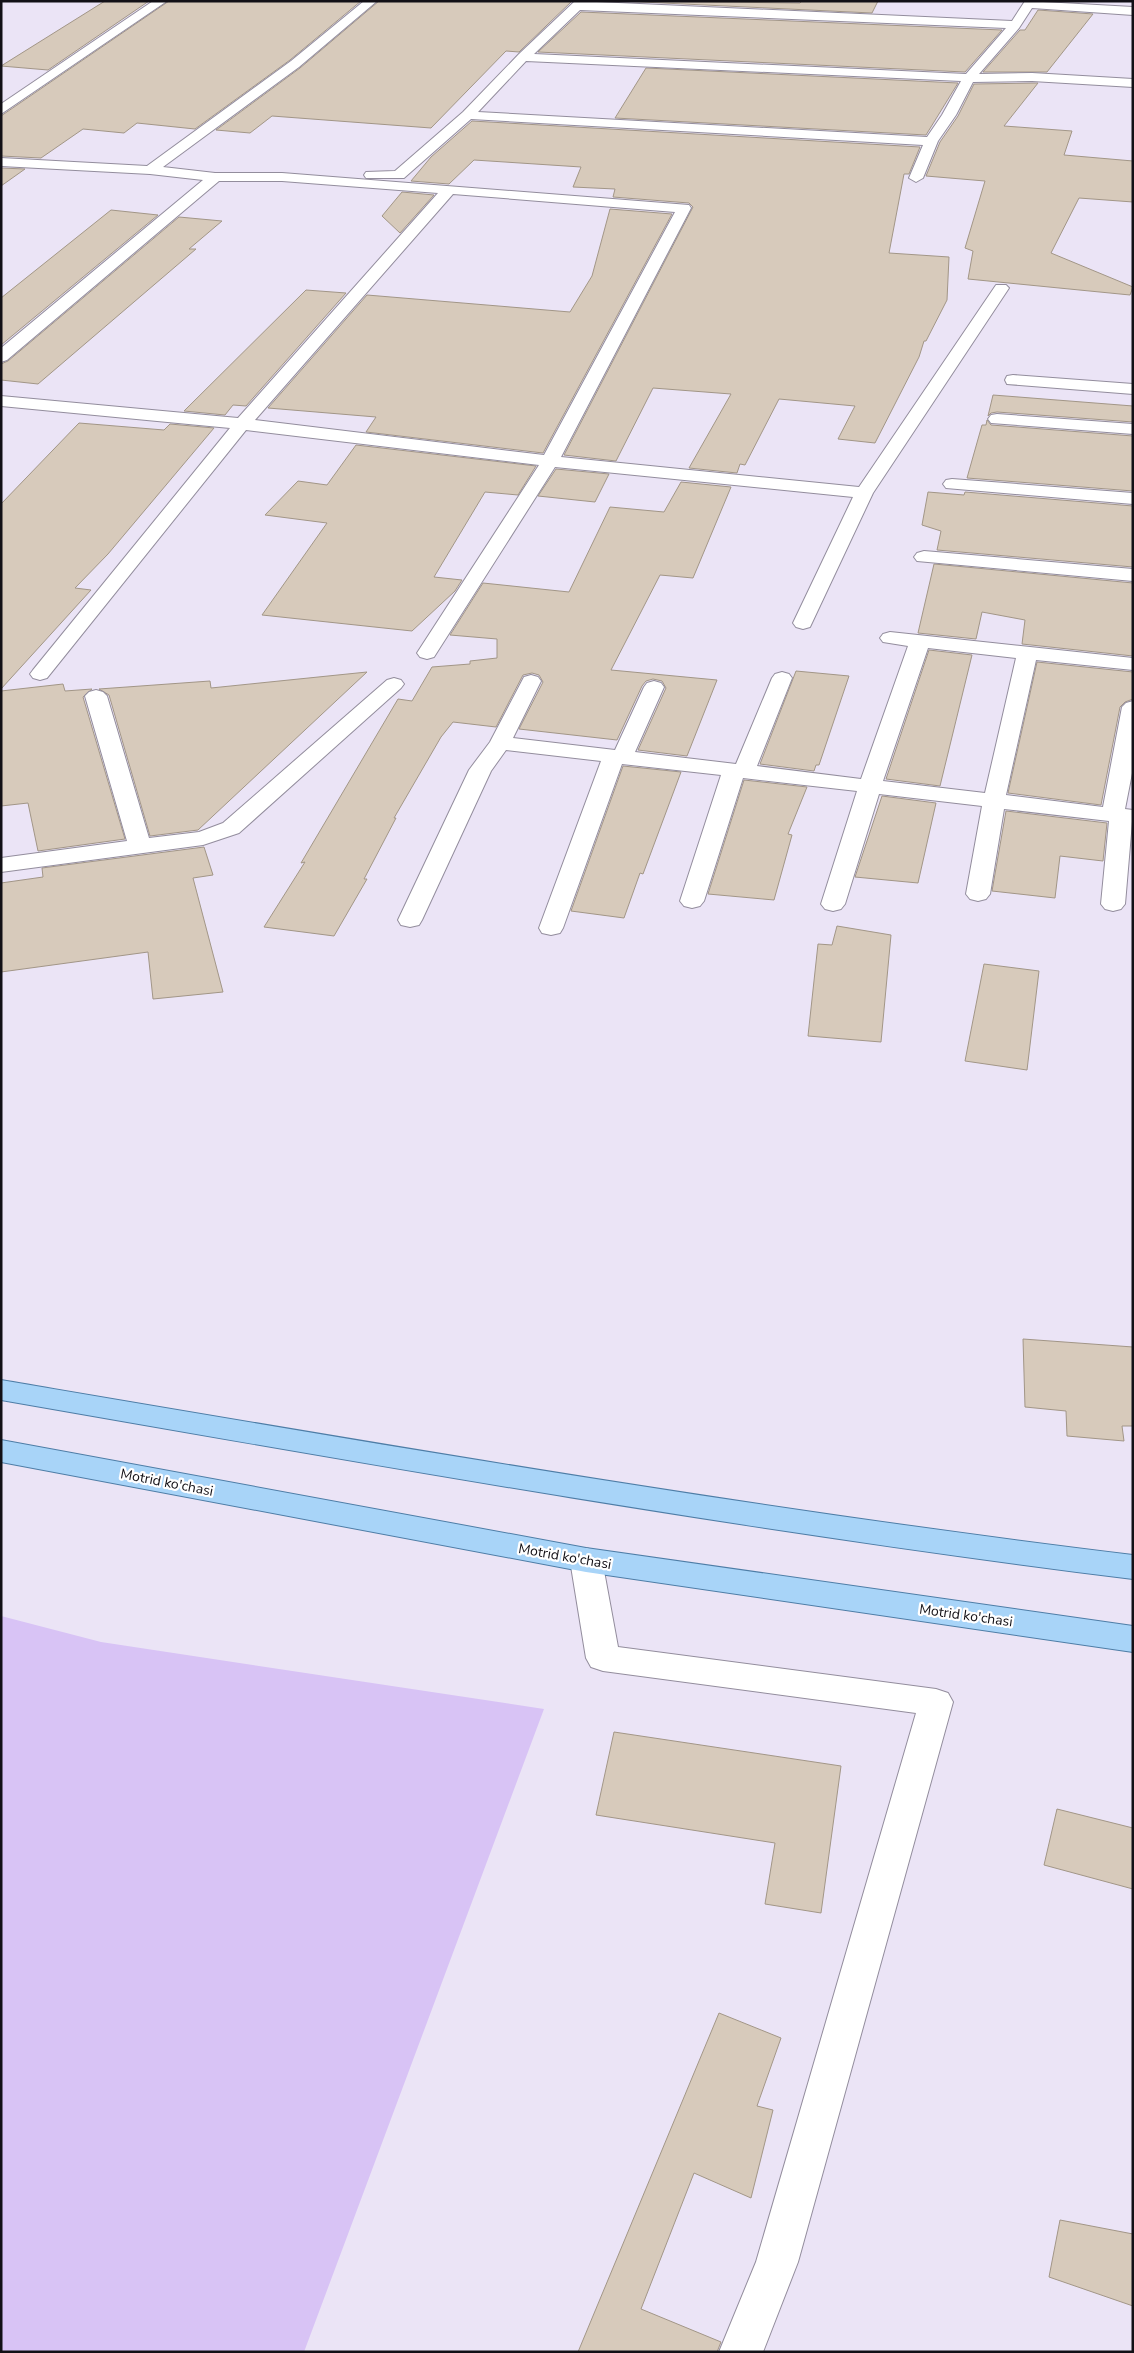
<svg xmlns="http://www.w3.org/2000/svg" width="1134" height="2353" viewBox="0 0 1134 2353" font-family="'Nunito Sans',sans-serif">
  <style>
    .green { fill: #d8c3f5 }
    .building { fill: #d7cabb; stroke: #a29687 }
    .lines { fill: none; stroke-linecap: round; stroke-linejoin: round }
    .minor-casing { stroke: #938d9d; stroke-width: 2 }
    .major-casing { stroke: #4e7da6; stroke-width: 2 }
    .minor { fill: #fff; fill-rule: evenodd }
    .major { fill: #a8d4f8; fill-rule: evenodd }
    .labels { text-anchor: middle; stroke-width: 4.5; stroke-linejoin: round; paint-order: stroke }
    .street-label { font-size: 14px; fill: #121016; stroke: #fff }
  </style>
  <rect width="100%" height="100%" fill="#ebe4f6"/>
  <polygon class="green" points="1,1616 101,1642 544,1709 304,2352 1,2352"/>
  <g class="building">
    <polygon points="105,1 149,1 48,70 1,66"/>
    <polygon points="169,1 361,1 290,60 195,129 137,123 124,133 83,129 41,158 1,156 1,116"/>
    <polygon points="379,1 572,1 519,52 506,51 431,128 272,116 250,133 216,130 300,68"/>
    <polygon points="621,1 800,3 802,1 878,1 872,13"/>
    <polygon points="1038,10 1093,14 1047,72 983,72 1020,30 1025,30"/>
    <polygon points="581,12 1002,30 965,72 538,52"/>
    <polygon points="646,68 958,83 926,135 615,118"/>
    <polygon points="1038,83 1004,126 1072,131 1064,155 1133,161 1133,202 1079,198 1051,253 1133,287 1130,295 968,279 973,251 965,248 985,181 926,176 940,142 958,116 974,84"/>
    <polygon points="472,121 920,147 909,174 904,174 889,253 949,257 947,300 926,341 924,341 919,357 875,443 838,439 855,406 779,399 745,465 740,464 737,473 689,468 731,394 653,388 616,461 564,455 693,207 689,203 613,197 615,189 573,187 581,167 474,160 449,184 411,181 431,157"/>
    <polygon points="1,168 25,169 1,186"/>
    <polygon points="402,192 434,195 400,233 382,216"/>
    <polygon points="610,209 672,214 543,453 366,432 376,417 268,408 367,295 570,312 592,276"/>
    <polygon points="111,210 158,215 1,345 1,298"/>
    <polygon points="179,217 222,221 189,249 196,249 38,384 1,380 1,364 8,361"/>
    <polygon points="306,290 346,293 246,406 233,405 225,415 184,411"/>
    <polygon points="993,395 1133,406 1133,422 997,412 991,413 988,416"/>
    <polygon points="987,420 991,425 1133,436 1133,491 967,478 982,425 986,425"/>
    <polygon points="79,423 164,430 170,424 214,428 108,554 75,588 91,590 1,689 1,504"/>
    <polygon points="356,445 536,466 518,495 485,492 434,577 462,580 455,591 412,631 262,615 327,523 265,515 298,481 327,485"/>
    <polygon points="556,469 609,474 595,502 538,496"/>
    <polygon points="681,482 731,487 693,578 660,575 611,670 717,680 687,756 638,750 666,688 662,681 653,679 646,681 642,686 617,740 519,729 543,682 539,675 532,673 523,675 496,727 453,722 441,737 394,818 396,818 364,879 367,879 334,936 264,927 305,862 301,863 398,699 412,701 432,667 470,664 470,661 497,658 497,639 450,635 483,583 569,592 610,507 664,512"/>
    <polygon points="928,492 964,495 965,492 1133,506 1133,567 937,550 941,531 922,525"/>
    <polygon points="934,564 1133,583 1133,656 1022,644 1025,620 982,612 976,639 918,633"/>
    <polygon points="929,650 972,655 940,786 886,779"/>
    <polygon points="1037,662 1133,672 1133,699 1125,702 1120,707 1101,805 1008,793"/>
    <polygon points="796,671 849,676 819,765 816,765 814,771 760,764"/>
    <polygon points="367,672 198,830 150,836 109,695 99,689 210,681 211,688"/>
    <polygon points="63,684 65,691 92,689 83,697 125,839 38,851 28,803 1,806 1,691"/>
    <polygon points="623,766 681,772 643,874 640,873 624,918 571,911"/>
    <polygon points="744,780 807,787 788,834 792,835 774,900 708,894"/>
    <polygon points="882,796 936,803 918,883 855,877"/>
    <polygon points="1006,811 1107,823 1103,861 1060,856 1055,898 992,891"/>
    <polygon points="204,847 213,875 193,878 223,992 153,999 148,952 1,972 1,883 43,877 42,868"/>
    <polygon points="837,926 891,935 881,1042 808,1036 818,944 832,945"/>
    <polygon points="984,964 1039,971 1027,1070 965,1061"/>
    <polygon points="1023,1339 1133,1347 1133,1426 1122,1426 1124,1441 1067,1436 1066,1411 1025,1407"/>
    <polygon points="614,1732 841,1766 821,1913 765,1904 775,1843 596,1815"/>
    <polygon points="1057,1809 1133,1828 1133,1889 1044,1865"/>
    <polygon points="719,2013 781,2038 757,2106 773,2110 751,2198 694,2173 641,2309 721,2342 717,2352 578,2352"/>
    <polygon points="1060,2220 1133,2234 1133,2306 1049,2277"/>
  </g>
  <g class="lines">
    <g class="minor-casing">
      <g id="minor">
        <polygon points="153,1 167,1 1,114 1,104"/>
        <path d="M 364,1 L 377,1 L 299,67 L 163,167 L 215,173 L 282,173 L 689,205 L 691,208 L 561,457 L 859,487 L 996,285 L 1006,285 L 1009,288 L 873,493 L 810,627 L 803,629 L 796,627 L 793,623 L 853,497 L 555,467 L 434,657 L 427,659 L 420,657 L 417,653 L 539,465 L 246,430 L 47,678 L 40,680 L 33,678 L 30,674 L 33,670 L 230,428 L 1,406 L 1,396 L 238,418 L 438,193 L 282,181 L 219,181 L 7,360 L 1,362 L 1,348 L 203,180 L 150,174 L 1,166 L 1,158 L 147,166 L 291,61 ZM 453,194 L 675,212 L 544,455 L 255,420 Z"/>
        <path d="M 575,1 L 1012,21 L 1025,1 L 1133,7 L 1133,15 L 1032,8 L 1019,28 L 979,74 L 1032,73 L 1133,79 L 1133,87 L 1032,81 L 973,82 L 956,115 L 938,141 L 923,178 L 916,182 L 909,178 L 923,145 L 471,119 L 404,178 L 366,178 L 364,175 L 366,172 L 395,171 L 463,112 L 519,54 ZM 580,10 L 1006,28 L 966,74 L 534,54 ZM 526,61 L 961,81 L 942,115 L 927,137 L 478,112 Z"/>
        <polygon points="1013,375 1133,384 1133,394 1007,384 1005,380 1007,376"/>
        <polygon points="997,414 1133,424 1133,434 991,423 988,419 991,415"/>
        <polygon points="952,479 1133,493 1133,504 946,488 943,484 946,480"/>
        <polygon points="924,551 1133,569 1133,581 917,561 914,557 917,553"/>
        <path d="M 890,632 L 1133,658 L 1133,670 L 1036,660 L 1006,795 L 1103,807 L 1122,707 L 1126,703 L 1133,701 L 1133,768 L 1125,809 L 1133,810 L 1125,904 L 1121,909 L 1113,911 L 1105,909 L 1101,904 L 1109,821 L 1004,809 L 990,894 L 986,899 L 978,901 L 970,899 L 966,894 L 982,806 L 879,794 L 845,904 L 841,909 L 833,911 L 825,909 L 821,904 L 857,791 L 743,778 L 704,901 L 700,906 L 692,908 L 684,906 L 680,901 L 721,775 L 622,764 L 563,928 L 560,933 L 551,935 L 542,933 L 539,928 L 601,761 L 506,750 L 491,771 L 422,920 L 419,925 L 410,927 L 401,925 L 398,920 L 469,770 L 490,742 L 524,677 L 531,675 L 538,677 L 541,681 L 513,738 L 615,750 L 644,687 L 647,683 L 654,681 L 661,683 L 664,687 L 635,752 L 736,764 L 772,678 L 775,674 L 782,672 L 789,674 L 792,678 L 757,766 L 861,779 L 908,646 L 883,642 L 880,638 L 883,634 ZM 928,648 L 1016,658 L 985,793 L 883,781 Z"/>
        <polygon points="394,678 401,680 404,684 401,688 239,833 203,845 1,872 1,858 127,841 85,696 89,692 96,690 103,692 107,696 149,838 199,832 223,823 387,680"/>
        <polygon points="586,1548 598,1552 602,1560 618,1647 936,1689 948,1693 953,1702 798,2262 763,2352 719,2352 756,2262 916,1713 603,1671 591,1667 586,1658 570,1560 574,1552"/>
      </g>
    </g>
    <g class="major-casing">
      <g id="major">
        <path d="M 1,1380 C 378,1444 754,1509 1133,1555 L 1133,1579 C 754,1532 378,1466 1,1400 Z"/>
        <polygon points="1,1440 586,1548 1133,1626 1133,1652 586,1572 1,1462"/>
      </g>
    </g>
    <use href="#minor" class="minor"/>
    <use href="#major" class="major"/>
  </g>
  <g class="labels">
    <g class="street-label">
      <text transform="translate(167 1482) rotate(11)" y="5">Motrid ko'chasi</text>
      <text transform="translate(565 1556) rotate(10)" y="5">Motrid ko'chasi</text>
      <text transform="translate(966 1615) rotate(8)" y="5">Motrid ko'chasi</text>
    </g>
  </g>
  <rect width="1134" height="2353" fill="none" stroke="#121016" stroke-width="5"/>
</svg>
